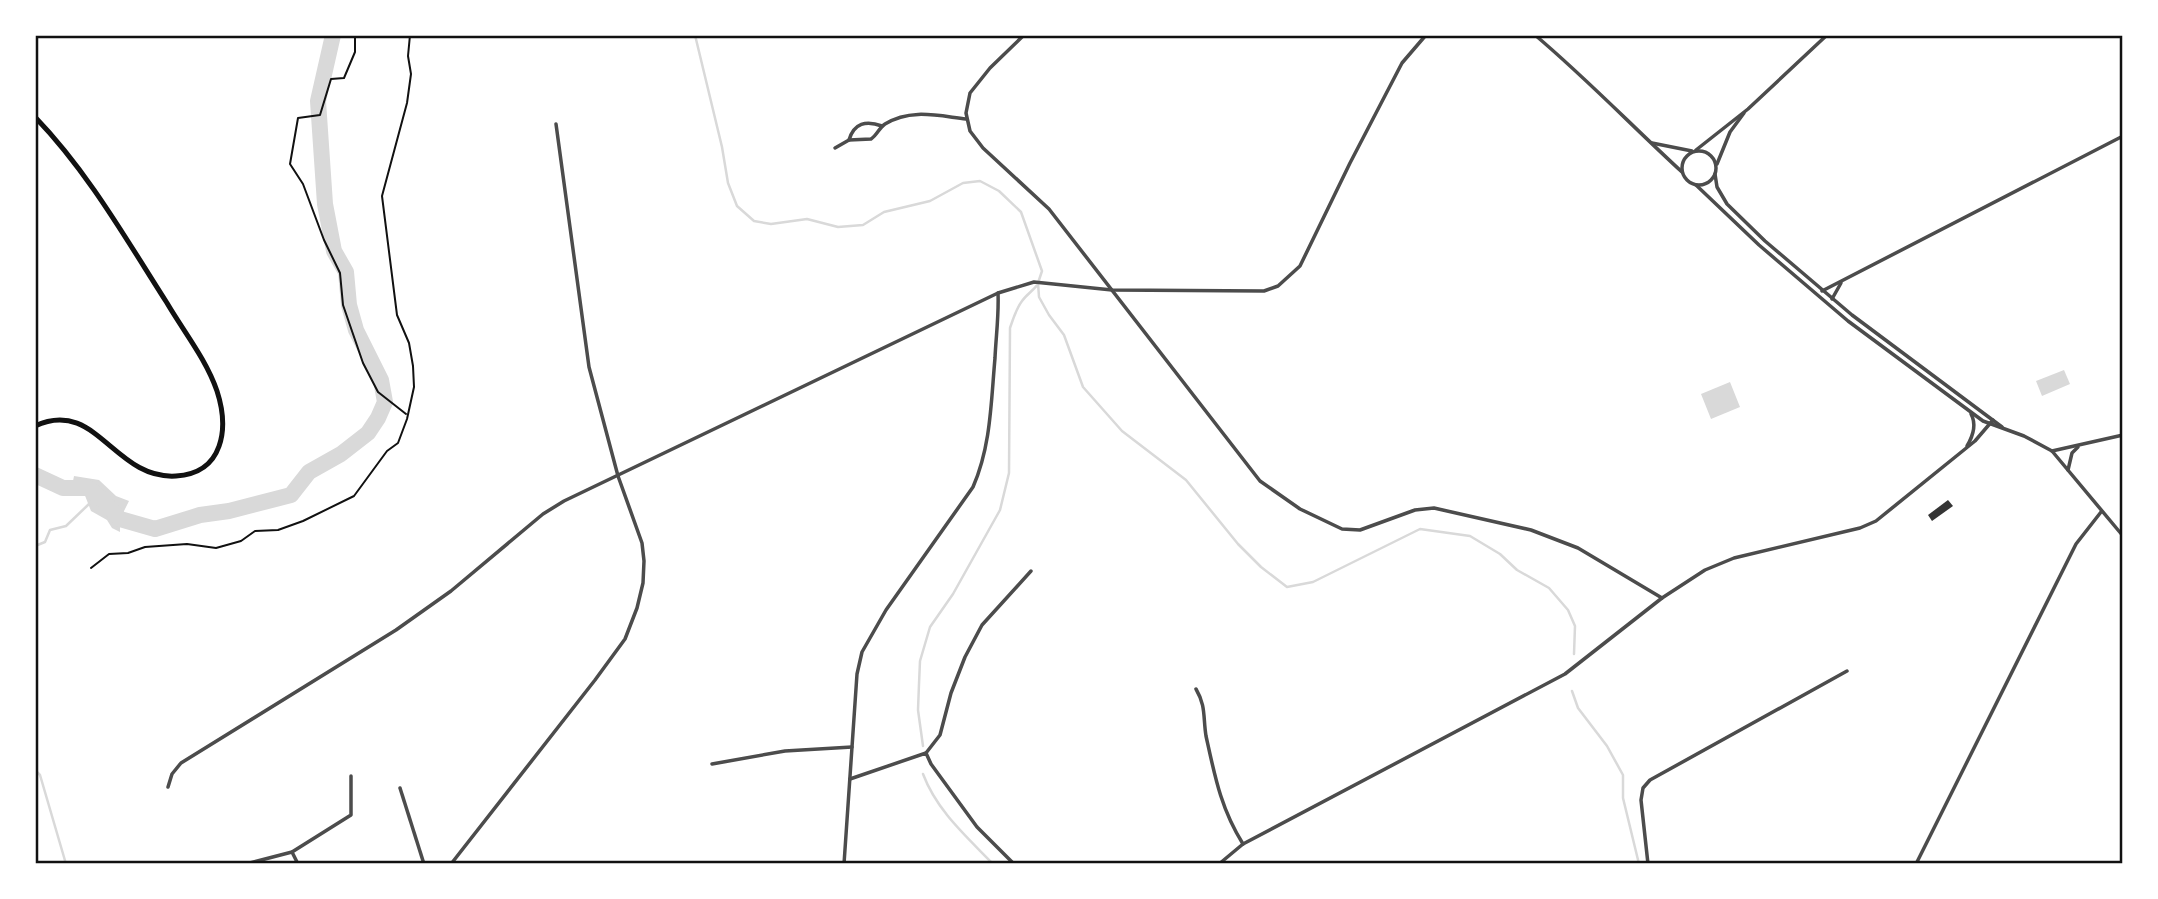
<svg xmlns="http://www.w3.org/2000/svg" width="2158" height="899" viewBox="0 0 2158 899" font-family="'DM Sans',sans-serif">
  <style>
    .water { fill: #d9d9d9 }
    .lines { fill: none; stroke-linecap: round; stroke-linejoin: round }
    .stream { stroke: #d9d9d9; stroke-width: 2.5 }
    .river { stroke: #d9d9d9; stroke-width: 16 }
    .building { fill: #353535 }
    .path { stroke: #111; stroke-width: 2 }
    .minor { stroke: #4c4c4c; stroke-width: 3.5 }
    .secondary { stroke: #111; stroke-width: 5 }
    .neatline { fill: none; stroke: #111; stroke-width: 2.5 }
  </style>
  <rect width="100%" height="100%" fill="#fff"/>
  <g class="water">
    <polygon points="2064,370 2070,384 2042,396 2036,381"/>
    <polygon points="1730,382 1740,407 1711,419 1701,394"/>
    <polygon points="74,476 99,480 116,496 129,501 120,519 120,532 112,528 107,520 91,511 84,493 73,481"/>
  </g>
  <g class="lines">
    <g class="stream">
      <polyline points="695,35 722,147 728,183 737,206 754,221 771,224 807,219 838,227 863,225 884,212 930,201 963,183 980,181 999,191 1021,212 1042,271 1038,283 1039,297 1049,315 1064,335 1083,387 1122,431 1186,480 1238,544 1261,567 1287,587 1313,582 1420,529 1470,536 1500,554 1517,570 1549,588 1568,610 1575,626 1574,654"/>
      <polyline points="35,546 45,542 50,530 66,526 89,504"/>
      <polyline points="1572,691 1578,708 1607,746 1623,775 1623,798 1639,864"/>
      <path d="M 923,746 L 918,710 L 919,684 L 920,661 L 930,627 L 953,594 L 1000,510 L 1009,473 L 1010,328 C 1013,319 1016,309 1022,301 C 1027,294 1033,291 1038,284"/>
      <polyline points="35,770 40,775 66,864"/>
      <path d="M 923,774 C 937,811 966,836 993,864"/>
    </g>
    <polyline class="river" points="35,475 63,488 88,488 101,498 120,519 155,529 200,515 229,511 291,495 309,472 341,454 368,433 378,418 385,402 381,380 356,330 349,305 346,272 334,251 325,204 318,101 333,35"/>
  </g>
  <polygon class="building" points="1948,500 1953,506 1932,521 1928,515"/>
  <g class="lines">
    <g class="path">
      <polyline points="355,35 355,52 344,78 331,79 320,115 298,118 290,164 303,184 324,240 340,273 343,305 363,363 378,392 406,414"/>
      <polyline points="91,568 109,554 128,553 145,547 187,544 216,548 241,541 255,531 278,530 303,521 354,496 387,451 398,443 407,419 414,387 413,366 409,343 397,315 382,196 407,103 411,74 408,56 410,35"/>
    </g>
    <g class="minor">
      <polyline points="1024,35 990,68 970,93 966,113 970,131 983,148 1049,209 1260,481 1300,509 1342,529 1360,530 1415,510 1434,508 1531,530 1578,548 1662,598"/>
      <path d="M 1535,35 C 1586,78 1633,127 1682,172"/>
      <path d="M 849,140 C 854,123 866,120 882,126"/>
      <polyline points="1652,143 1692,151"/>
      <path d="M 835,148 L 849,140 L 871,139 C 877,135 879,128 885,124 C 911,108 939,116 966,119"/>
      <polyline points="1696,150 1748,109 1827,35"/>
      <circle cx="1699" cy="168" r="17"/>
      <polyline points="1717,164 1730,132 1744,113"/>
      <polyline points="1715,174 1717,187 1727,204 1765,241 1852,315 2002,427"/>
      <polyline points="1696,185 1759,245 1848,321 1983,421 2024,436 2052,451 2123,536"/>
      <polyline points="1822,291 2123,136"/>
      <polyline points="1832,299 1841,283"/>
      <path d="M 1967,446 C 1973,436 1977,425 1971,414"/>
      <polyline points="2052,451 2123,435"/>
      <polyline points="2068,470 2072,453 2078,447"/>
      <path d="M 1196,689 C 1206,706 1203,717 1206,736 C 1215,777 1221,809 1243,844"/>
      <polyline points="926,753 940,735 951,693 965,657 982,625 1031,571"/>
      <polyline points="712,764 785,751 852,747"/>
      <polyline points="850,779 926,753 931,764 977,827 1014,864"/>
      <polyline points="168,787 172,774 181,763 396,630 451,591 543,514 564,501 998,293 1034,282 1112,290 1264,291 1278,286 1300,266 1350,163 1402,63 1426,35"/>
      <polyline points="400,788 424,864"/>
      <polyline points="292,852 298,864"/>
      <polyline points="246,864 292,852 351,815 351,776"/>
      <polyline points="451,864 595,680 625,639 637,608 643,583 644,561 642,543 618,476 589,367 556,124"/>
      <path d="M 844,864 L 857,674 L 862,652 L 886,610 L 973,487 C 991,446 991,402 995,358 C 996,336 999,315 998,293"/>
      <polyline points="1219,864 1243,844 1565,674 1662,598 1705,570 1734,558 1860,528 1876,521 1975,441 1993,420"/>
      <polyline points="1648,864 1641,800 1643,788 1650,780 1847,671"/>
      <polyline points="1916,864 2076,544 2101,512"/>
    </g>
    <path class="secondary" d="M 35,117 C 88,172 126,239 167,303 C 184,332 206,359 217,391 C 229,428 224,473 176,476 C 114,480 96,397 35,426"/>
  </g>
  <rect width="2158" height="899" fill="none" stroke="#ffffff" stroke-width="74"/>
  <rect x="37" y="37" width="2084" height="825" class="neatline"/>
</svg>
